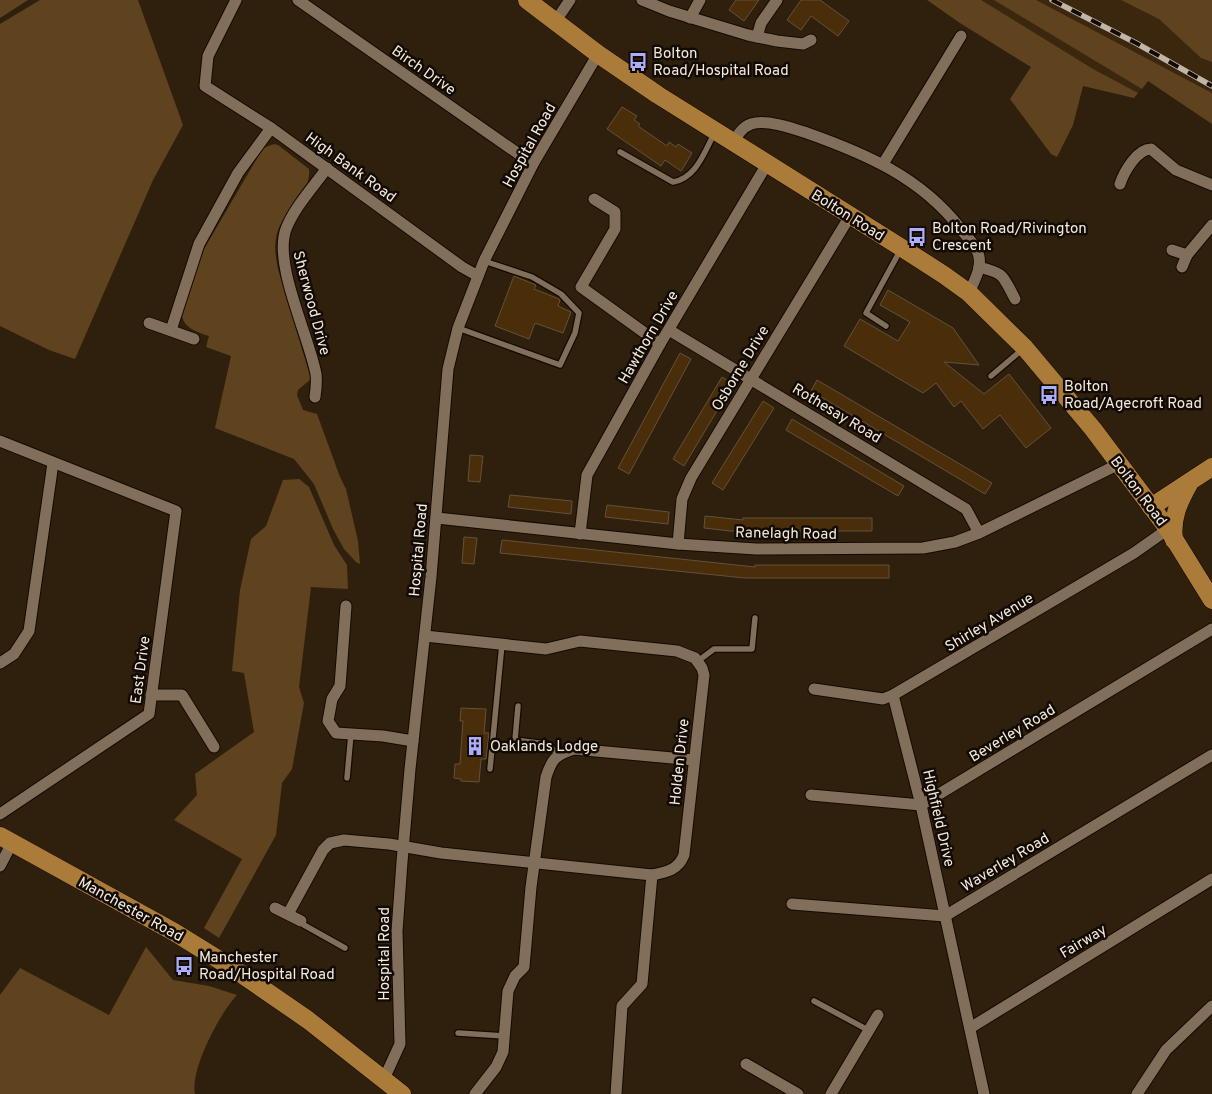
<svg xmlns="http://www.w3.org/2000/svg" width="1212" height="1094" viewBox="0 0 1212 1094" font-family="Overpass,sans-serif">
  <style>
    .built { fill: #3b270e }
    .green { fill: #5f431e }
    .building { fill: #492e09; stroke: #62513d }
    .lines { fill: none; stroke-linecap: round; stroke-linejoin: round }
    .lane-casing { stroke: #160900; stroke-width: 8 }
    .street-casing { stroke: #160900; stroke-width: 13 }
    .primary-casing { stroke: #160900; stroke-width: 19 }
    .lane { stroke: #816f5b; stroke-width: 5.5 }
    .street { stroke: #816f5b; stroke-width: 11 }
    .primary { stroke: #aa7b39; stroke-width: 18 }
    .rail-casing { stroke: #c0b5a7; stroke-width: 5.5 }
    .rail { stroke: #120b05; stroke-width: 4; stroke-dasharray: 11; stroke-linecap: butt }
    .labels { text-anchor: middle; stroke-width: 5; stroke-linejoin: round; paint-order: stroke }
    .poi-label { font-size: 15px; fill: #f4eade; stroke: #120b05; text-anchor: start }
    .street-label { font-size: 15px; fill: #f4eade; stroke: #120b05 }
  </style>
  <rect width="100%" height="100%" fill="#2f200d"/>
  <polygon class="built" points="927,0 1121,0 1134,5 1160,19 1201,58 1212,62 1212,124 1148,81 1134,98 1031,67 960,23"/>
  <g class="green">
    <polygon points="0,0 28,0 0,18"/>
    <polygon points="40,0 138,0 183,125 153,180 75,359 49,350 0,326 0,24"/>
    <polygon points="927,0 981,0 1093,69 1138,93 1134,98 1083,86 1073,125 1057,157 1051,154 1010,99 1031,67 960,23"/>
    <polygon points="994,0 1036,0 1212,93 1212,124 1148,81 1142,89"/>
    <polygon points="1121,0 1212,0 1212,62 1201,58 1159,19"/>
    <path d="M 274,144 L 278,145 L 309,169 C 312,196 280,212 276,238 C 274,248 276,259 278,269 L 311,379 L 298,390 L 297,395 L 303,410 L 317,414 L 340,477 L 346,489 L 358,541 L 360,564 L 356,562 L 344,549 L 333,529 L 314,484 L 294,459 L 215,428 L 231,356 L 206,347 L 209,336 C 195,331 180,327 182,309 L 204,249 L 263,148 Z"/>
    <polygon points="299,479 309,487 334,545 347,565 348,589 311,587 299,687 304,703 292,769 282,783 276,835 219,938 204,928 242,859 174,820 197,795 195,774 254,732 244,673 232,671 240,590 251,539 266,526 283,480"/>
    <path d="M 146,947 L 173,980 L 209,986 L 237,995 C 220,1013 190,1069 195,1094 L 0,1094 L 0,995 L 20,968 L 109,1015 Z"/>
  </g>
  <g class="building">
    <polygon points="736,0 759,0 744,21 729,10"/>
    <polygon points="801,0 820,0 849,21 838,36 811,16 801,30 787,20"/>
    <polygon points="622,107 637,116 634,120 640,124 638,126 667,146 669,142 676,147 678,144 692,153 681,171 665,160 661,166 607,129"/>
    <polygon points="514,276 536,285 534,289 559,299 560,300 558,306 571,312 563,333 535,323 529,339 495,326"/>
    <polygon points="888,290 953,328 979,365 944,362 984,394 1009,374 1051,428 1026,448 1000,415 983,429 961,401 954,407 936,383 923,393 844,346 860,319 898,341 910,322 880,305"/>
    <polygon points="680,353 691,359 629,474 618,468"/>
    <polygon points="722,377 733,384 684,466 673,459"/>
    <polygon points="817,380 992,483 985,494 811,391"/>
    <polygon points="763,401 774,408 723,490 712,483"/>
    <polygon points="792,419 904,486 898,496 786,430"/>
    <polygon points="470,455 483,456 480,482 468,481"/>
    <polygon points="510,495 572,501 571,514 508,507"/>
    <polygon points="607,505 669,512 668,524 605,517"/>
    <polygon points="705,516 743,520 743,518 872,518 872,531 730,531 704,528"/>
    <polygon points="464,537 477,538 474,564 462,563"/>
    <polygon points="502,540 755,567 755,565 889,565 889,578 745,578 500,553"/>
    <polygon points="461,708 486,709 484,733 489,733 486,759 481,759 479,782 461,781 461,779 454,778 455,764 460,764 463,721 460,721"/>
  </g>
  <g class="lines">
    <g class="lane-casing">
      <g id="lane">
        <path d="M 620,152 L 673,182 C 696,178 704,153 714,134"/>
        <polyline points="886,326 866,313 901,249"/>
        <polyline points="458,328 560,365 575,333 579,313 561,294 532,277 484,261"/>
        <polyline points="991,376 1023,349"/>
        <polyline points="698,661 714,649 752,649 755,618"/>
        <polyline points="518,706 515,740 546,744 559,754"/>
        <polyline points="490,769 502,644"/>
        <polyline points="347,778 351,734"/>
        <polyline points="301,921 304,925 345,948"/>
        <polyline points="814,1001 868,1030"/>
        <polyline points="458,1033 505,1036"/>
      </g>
    </g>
    <g class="street-casing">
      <g id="street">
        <polyline points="236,0 208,56 205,86 271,128 462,267 478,276"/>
        <polyline points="298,0 533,164"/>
        <polyline points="642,0 669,11 748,35 777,41 803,44 811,40"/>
        <polyline points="690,18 700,0"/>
        <polyline points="555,22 570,0"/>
        <polyline points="757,37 761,23 777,0"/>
        <path d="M 733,143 C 737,136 742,127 751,124 C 766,119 792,128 807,133 C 866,154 920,177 960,228 C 966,236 975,244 978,253 C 983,267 974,281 969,293"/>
        <polyline points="883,164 961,36"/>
        <path d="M 1120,184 C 1124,172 1137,149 1151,149 L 1176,170 L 1212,185"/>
        <polyline points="594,199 615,212 615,229 581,287 660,344"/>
        <polyline points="1172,250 1187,255"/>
        <path d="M 979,267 C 1006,274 1002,275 1015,299"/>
        <polyline points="1182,267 1187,255 1212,225"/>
        <polyline points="149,323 194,339"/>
        <polyline points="171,330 199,244 238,173 271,128"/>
        <polyline points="669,330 966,509 979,533"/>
        <path d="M 315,397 C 316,390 317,382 316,374 C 309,336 273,264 286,229 C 294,208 314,186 327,168"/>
        <polyline points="0,441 176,511 149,714 0,814"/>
        <polyline points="437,518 678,544 756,549 923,548 955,542 979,533 1119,464"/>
        <polyline points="580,534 587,475 660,344 767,164"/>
        <polyline points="678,544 682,499 691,478 850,216"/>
        <polyline points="346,606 340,686 332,699 328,721 336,733 383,736 413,741"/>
        <polyline points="0,663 14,654 29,631 53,463"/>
        <polyline points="814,689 883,699 893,695 1134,553 1168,529"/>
        <polyline points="151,695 182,695 214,747"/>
        <polyline points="893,695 921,805 984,1094"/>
        <polyline points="811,795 921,805 1212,629"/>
        <polyline points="0,866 12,843"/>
        <polyline points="792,904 945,916 1212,755"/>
        <polyline points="275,908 301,921"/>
        <path d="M 288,914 L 323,850 L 330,843 L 344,840 L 389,844 L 441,853 L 652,875 C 667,872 678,870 684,855 L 704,675 L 702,668 L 695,658 L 677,651 L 580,641 L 546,649 L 425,636"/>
        <polyline points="970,1028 1212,879"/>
        <polyline points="746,1064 798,1094"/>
        <polyline points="384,1079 400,1044 397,931 402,862 410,769 431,577 448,369 458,328 484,261 533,164 598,54"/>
        <path d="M 475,1094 L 496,1067 L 503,1052 L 508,991 L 515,976 L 524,967 L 531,887 L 546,777 C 552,759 555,755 574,749 L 694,760"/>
        <polyline points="616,1094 622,1006 642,984 652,875"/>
        <polyline points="831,1094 878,1015"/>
        <polyline points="1137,1094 1166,1050 1212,1006"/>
      </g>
    </g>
    <g class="primary-casing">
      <g id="primary">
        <polyline points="527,0 598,54 658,95 902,248 944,275 969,293 1025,348 1093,429 1168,529 1212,600"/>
        <polyline points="1151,507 1212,467"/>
        <path d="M 1174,540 C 1171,518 1179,502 1189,484"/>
        <polyline points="0,836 174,932 237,971 308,1020 402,1094"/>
      </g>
    </g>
    <use href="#lane" class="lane"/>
    <use href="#street" class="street"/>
    <use href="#primary" class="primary"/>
    <g class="rail-casing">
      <polyline id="rail" points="1052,0 1136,43 1212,86"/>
    </g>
    <use href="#rail" class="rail"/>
  </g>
  <defs>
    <g id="bus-bare" transform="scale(1.5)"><path d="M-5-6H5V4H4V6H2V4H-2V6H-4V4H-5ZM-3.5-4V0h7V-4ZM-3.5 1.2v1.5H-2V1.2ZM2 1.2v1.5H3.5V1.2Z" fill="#abaffb" stroke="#120b05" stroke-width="2.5" paint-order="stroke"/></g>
    <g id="building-bare" transform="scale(1.5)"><path d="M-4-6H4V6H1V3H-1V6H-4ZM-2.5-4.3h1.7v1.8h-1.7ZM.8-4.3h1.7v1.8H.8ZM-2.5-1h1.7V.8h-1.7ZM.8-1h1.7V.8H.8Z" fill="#abaffb" stroke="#120b05" stroke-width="2.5" paint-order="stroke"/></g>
  </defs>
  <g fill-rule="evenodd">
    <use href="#bus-bare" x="638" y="62"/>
    <use href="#bus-bare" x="917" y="237"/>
    <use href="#bus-bare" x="1049" y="395"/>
    <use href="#building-bare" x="475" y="746"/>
    <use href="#bus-bare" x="184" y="966"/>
  </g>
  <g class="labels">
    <g class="poi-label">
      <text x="653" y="58">Bolton<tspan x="653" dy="17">Road/Hospital Road</tspan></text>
      <text x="932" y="233">Bolton Road/Rivington<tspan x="932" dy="17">Crescent</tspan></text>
      <text x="1064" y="391">Bolton<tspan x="1064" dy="17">Road/Agecroft Road</tspan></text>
      <text x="490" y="751">Oaklands Lodge</text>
      <text x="199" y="962">Manchester<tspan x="199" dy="17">Road/Hospital Road</tspan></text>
    </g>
    <g class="street-label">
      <text transform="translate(424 70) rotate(35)" y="5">Birch Drive</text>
      <text transform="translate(529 145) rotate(-61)" y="5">Hospital Road</text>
      <text transform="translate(351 167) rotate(36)" y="5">High Bank Road</text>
      <text transform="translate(848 215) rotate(32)" y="5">Bolton Road</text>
      <text transform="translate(312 303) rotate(75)" y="5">Sherwood Drive</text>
      <text transform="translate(648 337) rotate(-60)" y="5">Hawthorn Drive</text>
      <text transform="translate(740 368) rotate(-59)" y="5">Osborne Drive</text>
      <text transform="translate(837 413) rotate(31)" y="5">Rothesay Road</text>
      <text transform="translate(1139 491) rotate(53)" y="5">Bolton Road</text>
      <text transform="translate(786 533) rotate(1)" y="5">Ranelagh Road</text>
      <text transform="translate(418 550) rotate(-85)" y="5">Hospital Road</text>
      <text transform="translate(989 622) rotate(-31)" y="5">Shirley Avenue</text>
      <text transform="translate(140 670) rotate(-82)" y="5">East Drive</text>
      <text transform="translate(1012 733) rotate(-31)" y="5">Beverley Road</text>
      <text transform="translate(679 762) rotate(-84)" y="5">Holden Drive</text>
      <text transform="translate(939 818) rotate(77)" y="5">Highfield Drive</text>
      <text transform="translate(1005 862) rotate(-31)" y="5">Waverley Road</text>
      <text transform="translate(131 909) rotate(29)" y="5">Manchester Road</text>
      <text transform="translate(1083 941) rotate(-31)" y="5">Fairway</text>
      <text transform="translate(384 954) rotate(-90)" y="5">Hospital Road</text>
    </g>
  </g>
</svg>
